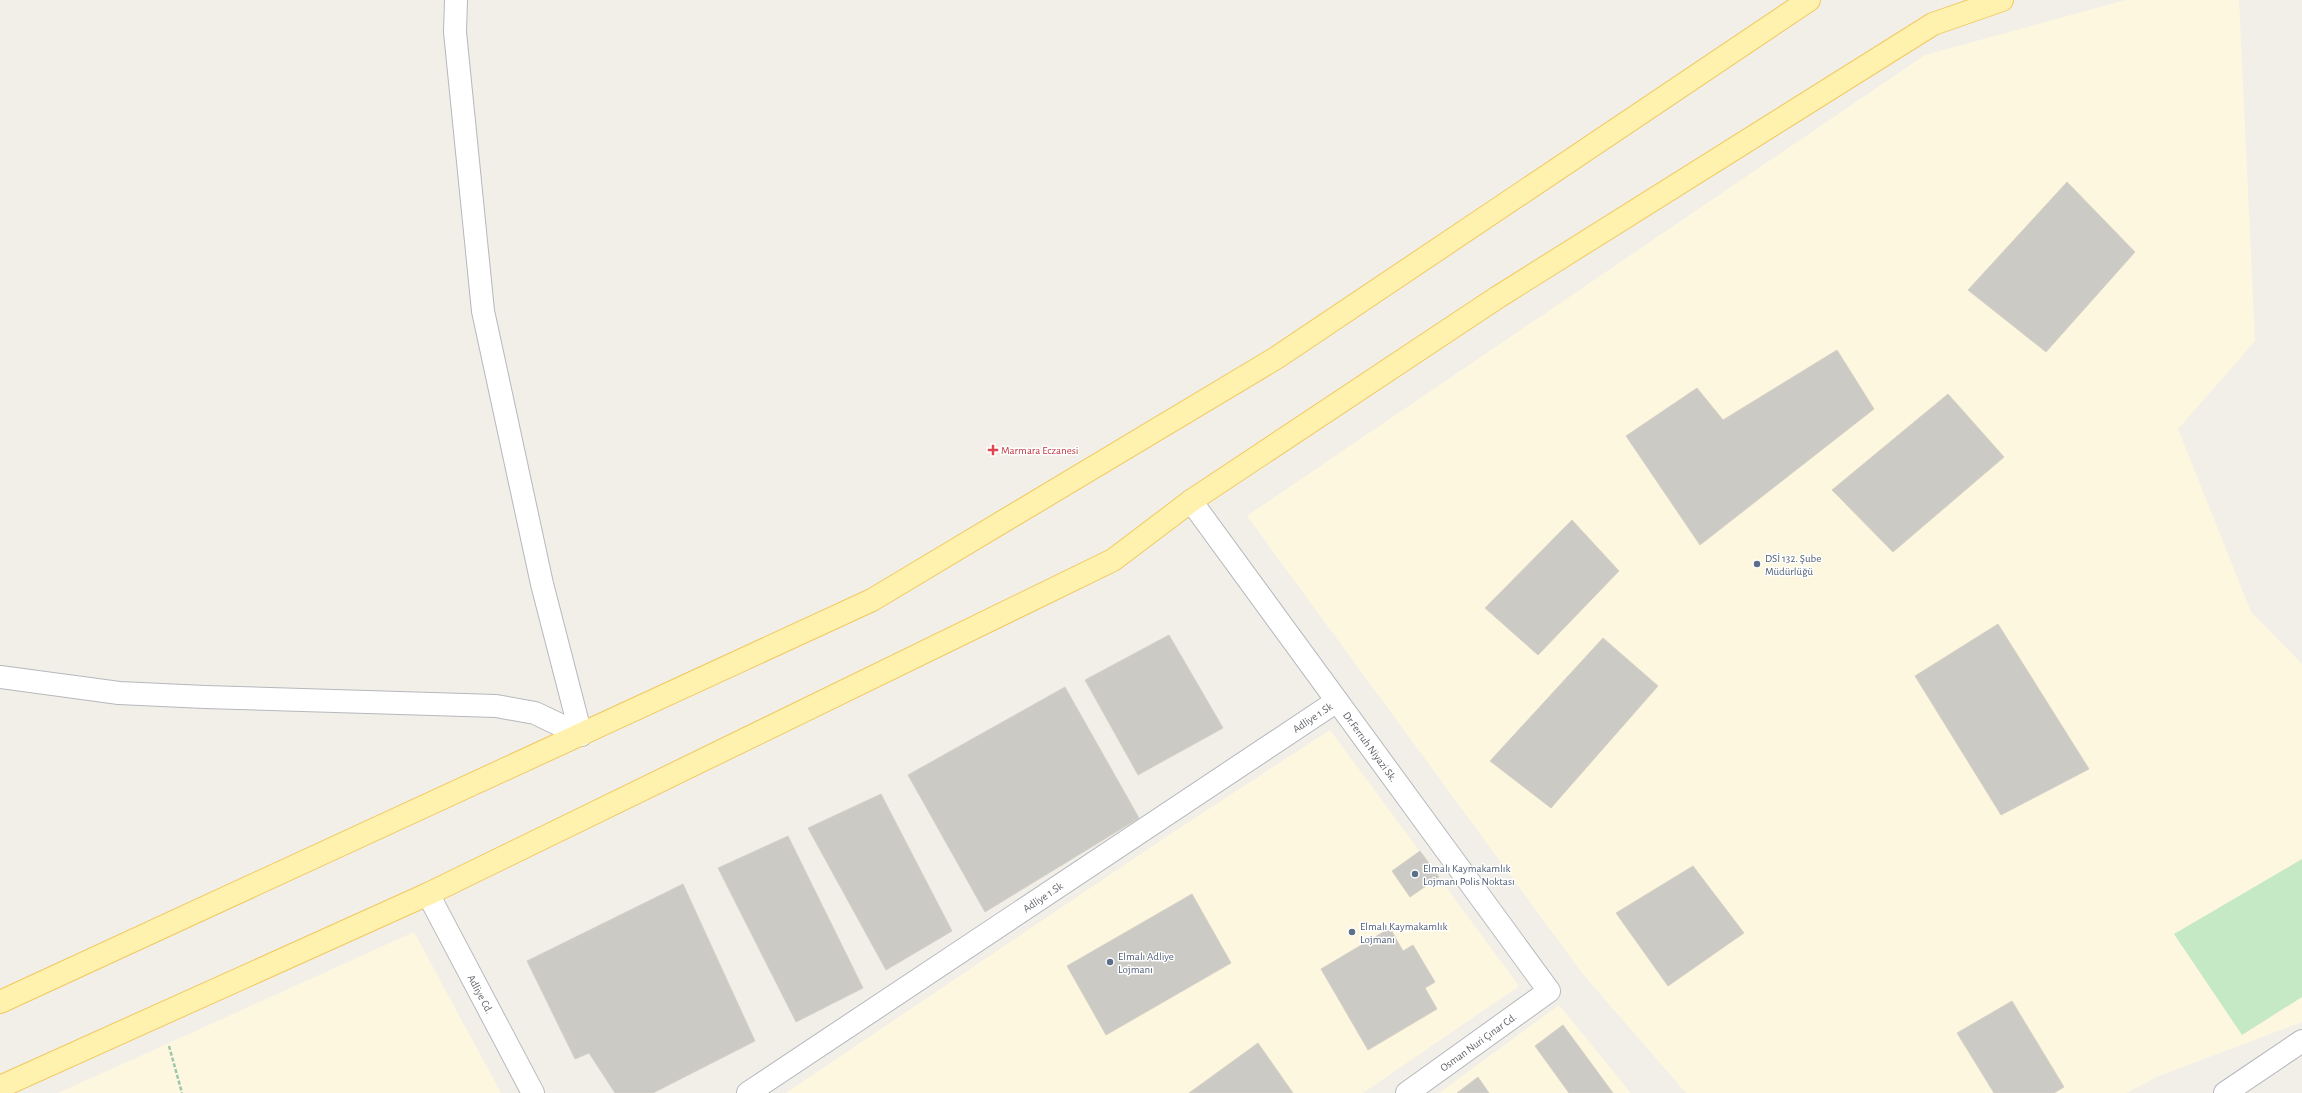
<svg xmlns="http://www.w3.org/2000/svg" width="2302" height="1093" viewBox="0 0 2302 1093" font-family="'Alegreya Sans',sans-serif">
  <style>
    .commercial { fill: #fef7e0 }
    .green { fill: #c5e8c5 }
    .building { fill: #cccac5; stroke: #d6d1c6 }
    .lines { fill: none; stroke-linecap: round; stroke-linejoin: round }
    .minor-casing { stroke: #b5b8bc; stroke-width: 24 }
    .major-casing { stroke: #f2c960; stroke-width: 24 }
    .path { stroke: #9cc7a9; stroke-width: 2.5; stroke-dasharray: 4 2; stroke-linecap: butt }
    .minor { stroke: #fff; stroke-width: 22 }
    .major { stroke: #fff2af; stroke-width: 22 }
    .health-dot { fill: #e0444e; stroke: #fff; stroke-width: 1.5 }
    .service-dot { fill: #5c6f8a; stroke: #fff; stroke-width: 1.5 }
    .labels { text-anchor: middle; stroke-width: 3; stroke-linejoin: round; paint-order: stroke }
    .health-label { font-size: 11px; fill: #be3a42; stroke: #fff; text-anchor: start }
    .service-label { font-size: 11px; fill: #4e5e75; stroke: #fff; text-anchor: start }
    .street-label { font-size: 11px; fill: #5f6368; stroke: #fff }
  </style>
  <rect width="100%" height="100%" fill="#f1efe8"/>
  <g class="commercial">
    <polygon points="2126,0 2239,0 2255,341 2178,429 2251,612 2302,664 2302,1022 2159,1076 2126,1093 1686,1093 1582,973 1247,516 1925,55"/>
    <polygon points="1330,730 1519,986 1363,1093 786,1093 1175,831"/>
    <polygon points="414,932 501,1093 58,1093 169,1043"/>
    <polygon points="1559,1005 1631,1093 1439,1093"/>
  </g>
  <polygon class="green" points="2302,859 2302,997 2242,1035 2174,934"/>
  <g class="building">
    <polygon points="2067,182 2135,252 2046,352 1968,290"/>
    <polygon points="1837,350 1874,409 1700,545 1626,436 1697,388 1723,420"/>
    <polygon points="1948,394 2004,457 1893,552 1832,490"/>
    <polygon points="1572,520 1619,571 1538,655 1485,608"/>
    <polygon points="1998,624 2089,769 2001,815 1915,676"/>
    <polygon points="1169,635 1223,728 1138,775 1085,680"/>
    <polygon points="1603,638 1658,686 1551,808 1490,761"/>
    <polygon points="1065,687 1139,818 985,912 908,775"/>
    <polygon points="881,794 952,931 886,970 808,828"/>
    <polygon points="788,836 863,988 796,1022 718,868"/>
    <polygon points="1420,851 1439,877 1410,897 1392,871"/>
    <polygon points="1693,866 1744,933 1668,986 1616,913"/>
    <polygon points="683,884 755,1041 653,1093 615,1093 589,1053 575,1059 527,961"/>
    <polygon points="1192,894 1231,963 1106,1035 1067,966"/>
    <polygon points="1390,928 1403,951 1413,945 1435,982 1425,988 1437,1009 1368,1050 1321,969"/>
    <polygon points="2012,1001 2064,1087 2054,1093 1994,1093 1957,1033"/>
    <polygon points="1563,1025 1613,1093 1569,1093 1535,1046"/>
    <polygon points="1258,1043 1293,1093 1189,1093"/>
    <polygon points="1478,1077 1489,1093 1457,1093"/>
  </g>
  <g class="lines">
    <g class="minor-casing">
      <g id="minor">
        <polyline points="456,0 455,32 483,311 542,584 581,735"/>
        <path id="s1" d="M 1191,501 L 1549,991 L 1407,1093"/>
        <polyline points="0,677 119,693 205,697 496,706 535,713 581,735"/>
        <path id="s2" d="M 428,894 L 533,1093"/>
        <path id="s3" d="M 748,1093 L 1337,701"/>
        <polyline points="2225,1093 2302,1041"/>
      </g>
    </g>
    <g class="major-casing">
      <g id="major">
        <polyline points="0,1002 872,600 1276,358 1809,0"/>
        <polyline points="0,1087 428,894 1113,560 1191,501 1498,297 1933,24 2002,0"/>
      </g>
    </g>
    <polyline class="path" points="169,1046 182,1093"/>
    <use href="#minor" class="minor"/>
    <use href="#major" class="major"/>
  </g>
  <path class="health-dot" d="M991 444h4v4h4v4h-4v4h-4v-4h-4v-4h4z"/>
  <g class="service-dot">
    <circle cx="1757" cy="564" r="4"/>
    <circle cx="1415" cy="874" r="4"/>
    <circle cx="1352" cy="932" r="4"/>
    <circle cx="1110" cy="962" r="4"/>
  </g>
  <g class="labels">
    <g class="health-label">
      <text x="1001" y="454">Marmara Eczanesi</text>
    </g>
    <g class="service-label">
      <text x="1765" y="562">DSİ 132. Şube<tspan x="1765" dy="13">Müdürlüğü</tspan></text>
      <text x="1423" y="872">Elmalı Kaymakamlık<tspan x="1423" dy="13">Lojmanı Polis Noktası</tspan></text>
      <text x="1360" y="930">Elmalı Kaymakamlık<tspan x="1360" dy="13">Lojmanı</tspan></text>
      <text x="1118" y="960">Elmalı Adliye<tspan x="1118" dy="13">Lojmanı</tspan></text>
    </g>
    <g class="street-label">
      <text dy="4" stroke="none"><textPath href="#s3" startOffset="678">Adliye 1.Sk</textPath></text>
      <text dy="4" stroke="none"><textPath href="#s1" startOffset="304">Dr.Ferruh Niyazi Sk.</textPath></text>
      <text dy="4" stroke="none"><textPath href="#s3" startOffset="354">Adliye 1.Sk</textPath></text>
      <text dy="4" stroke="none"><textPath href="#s2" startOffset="113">Adliye Cd.</textPath></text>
      <text transform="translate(1478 1042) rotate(-36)" y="4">Osman Nuri Çınar Cd.</text>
    </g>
  </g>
</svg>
